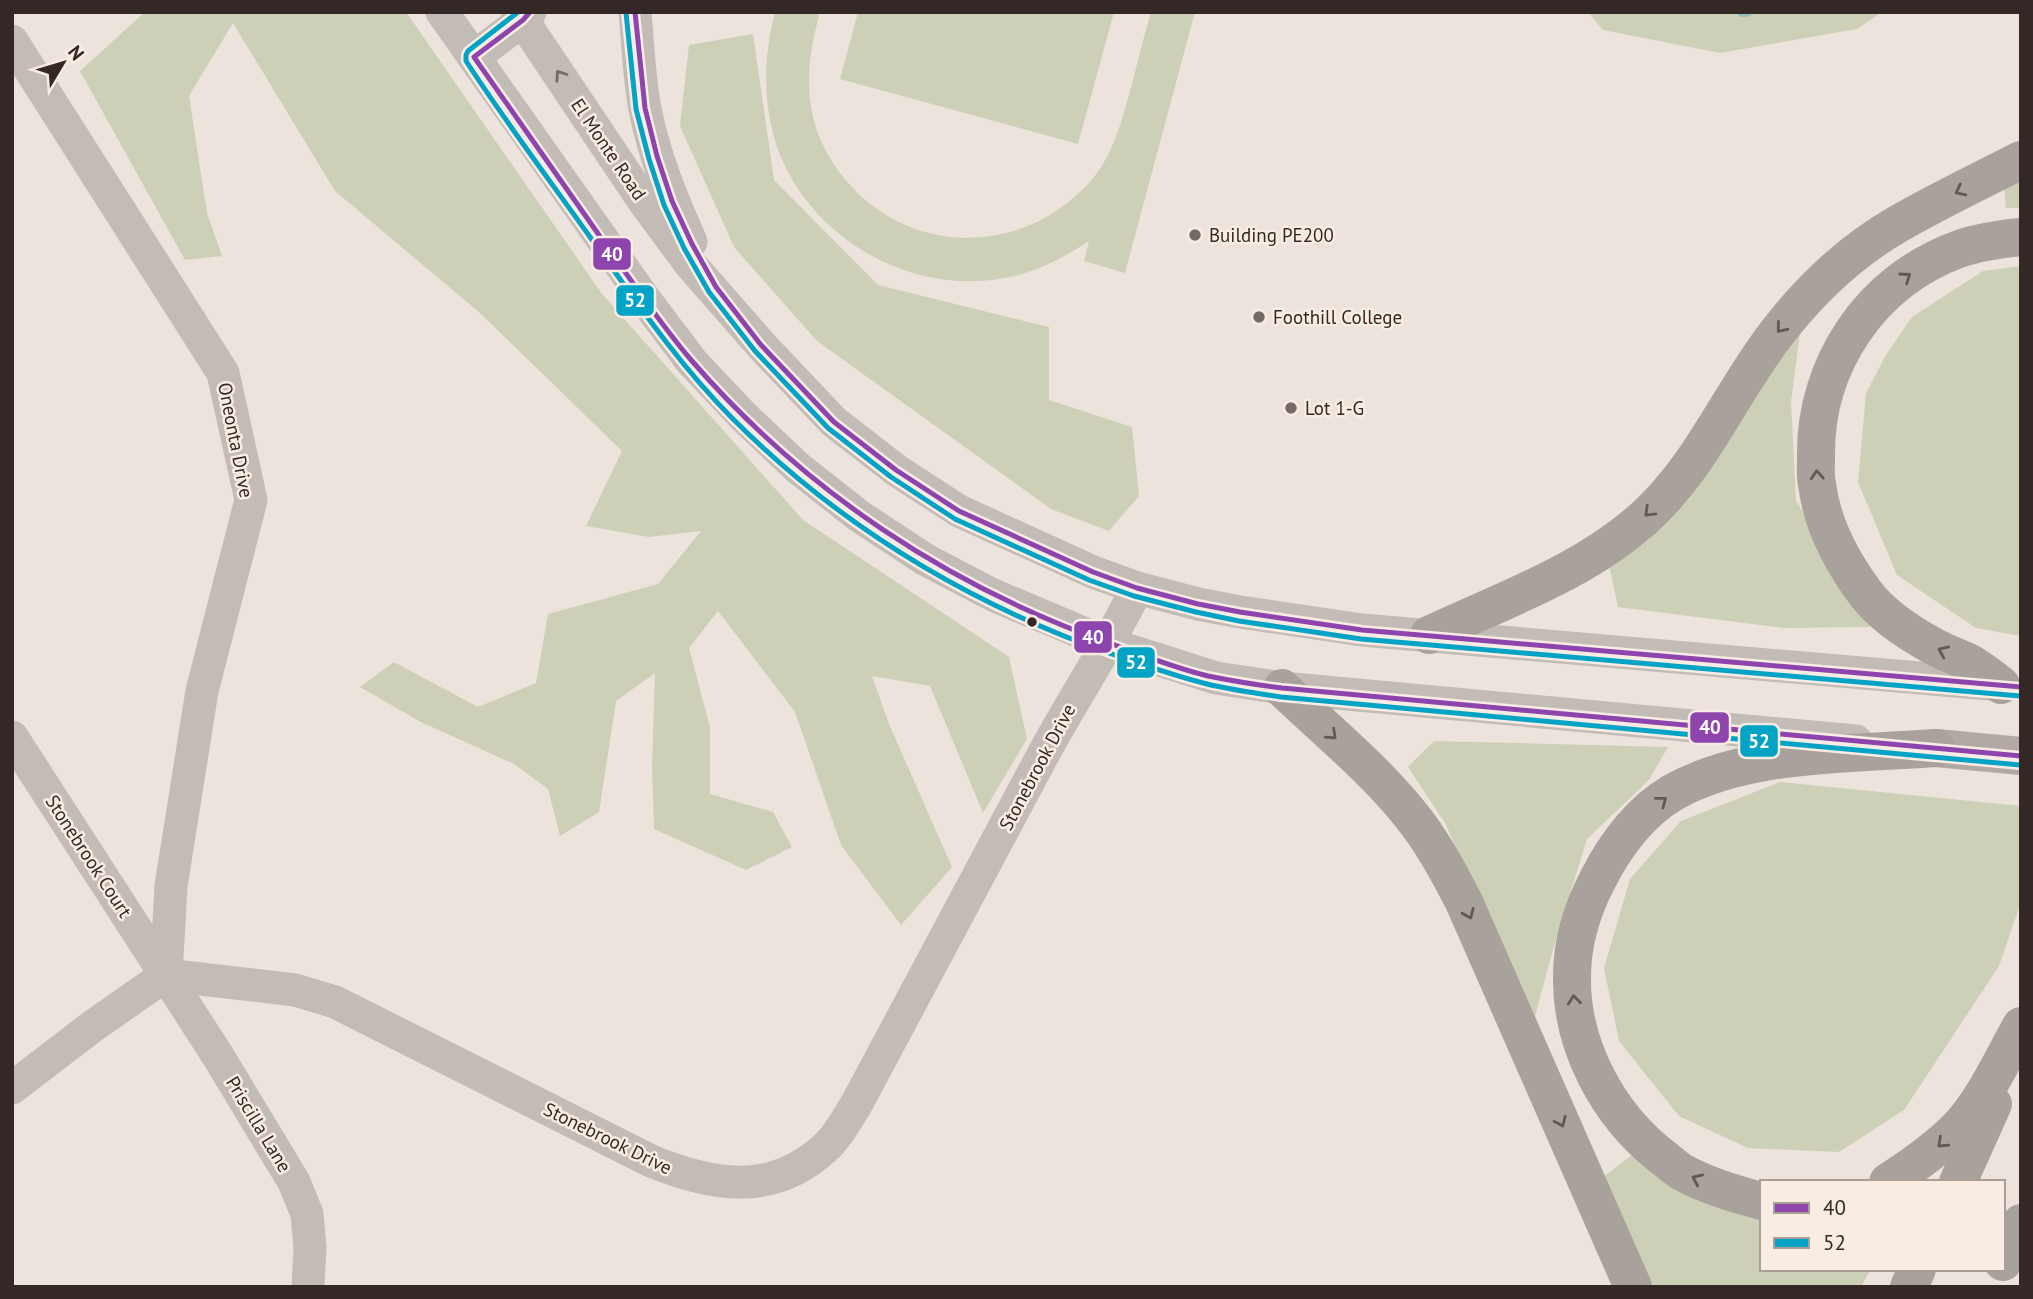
<svg xmlns="http://www.w3.org/2000/svg" width="2033" height="1299" viewBox="0 0 2033 1299" font-family="'PT Sans',sans-serif">
  <style>
    .green { fill: #cdd0b6 }
    .lines { fill: none; stroke-linecap: round; stroke-linejoin: round }
    .stream { stroke: #98beba; stroke-width: 10 }
    .minor { stroke: #c3bbb6; stroke-width: 33 }
    .major { stroke: #b2a9a5; stroke-width: 38 }
    .highway { stroke: #a9a29c; stroke-width: 38 }
    .bus-1-casing { stroke: #f9ece2; stroke-width: 10 }
    .bus-2-casing { stroke: #f9ece2; stroke-width: 10 }
    .bus-1 { stroke: #8e44ad; stroke-width: 5 }
    .bus-2 { stroke: #03a3c6; stroke-width: 5 }
    .oneway { stroke: #746a66 }
    .oneway2 { stroke: #625955 }
    .poi-dot { fill: #736965; stroke: #f9ece2; stroke-width: 2.5 }
    .bus-dot { fill: #332825; stroke: #f9ece2; stroke-width: 2.5 }
    .labels { text-anchor: middle; stroke-width: 5; stroke-linejoin: round; paint-order: stroke }
    .street-label { font-size: 19px; fill: #332825; stroke: #f9ece2 }
    .poi-label { font-size: 19px; fill: #332825; stroke: #f9ece2; text-anchor: start }
    .line-badge { stroke: #f9ece2; stroke-width: 2.5 }
    .badge-label { font-size: 19px; text-anchor: middle; font-weight: bold; fill: #fff }
  </style>
  <rect width="100%" height="100%" fill="#ebe3dc"/>
  <g class="green">
    <polygon points="145,12 406,12 602,294 803,520 1009,657 1027,739 983,813 930,686 872,676 889,724 952,867 901,925 841,845 795,712 718,611 689,648 710,727 710,794 773,812 792,847 746,870 654,829 652,766 655,673 616,701 599,812 560,836 548,789 514,764 421,722 360,687 394,662 478,707 536,683 548,614 658,584 701,531 649,537 586,526 622,451 480,313 335,191 233,23 189,96 207,213 222,256 185,260 80,71"/>
    <path d="M 775,12 L 820,12 C 810,49 805,79 813,117 C 818,139 830,161 844,178 C 911,261 1033,256 1097,173 C 1116,147 1123,115 1132,84 C 1138,60 1144,36 1151,12 L 1195,12 L 1125,273 L 1084,261 L 1089,241 C 1068,255 1046,267 1022,274 C 929,301 825,251 784,164 C 762,116 762,62 775,12 Z"/>
    <polygon points="858,12 1114,12 1078,144 840,79"/>
    <polygon points="1588,12 1882,12 1857,29 1720,53 1603,30"/>
    <polygon points="753,34 774,180 878,285 1049,327 1049,400 1132,427 1139,496 1109,531 1051,509 817,341 734,247 680,126 689,45"/>
    <polygon points="2021,174 2021,208 2006,208 2004,188"/>
    <polygon points="2021,266 2021,636 1976,628 1897,575 1858,482 1866,393 1886,355 1912,317 1983,271"/>
    <polygon points="1800,333 1791,402 1796,501 1863,605 1870,627 1784,628 1618,607 1609,565 1648,541"/>
    <polygon points="1434,741 1668,747 1649,780 1587,839 1554,946 1534,1020 1445,823 1408,767"/>
    <polygon points="1780,782 2021,806 2021,902 1999,966 1904,1110 1839,1152 1748,1148 1679,1116 1619,1041 1604,968 1630,879 1681,821"/>
    <polygon points="1633,1154 1762,1216 1762,1269 1871,1269 1861,1287 1650,1287 1598,1181"/>
  </g>
  <g class="lines">
    <polyline class="stream" points="1742,12 1747,12"/>
    <g class="minor">
      <polyline points="442,12 646,301 692,362 744,417 798,468 859,516 926,560 993,595 1109,644 1216,678 1282,688 1856,741"/>
      <polyline points="517,12 645,203 691,265 761,345 834,422 896,470 959,511 1093,572 1137,588 1198,604 1240,612 1362,630 2001,685"/>
      <path d="M 635,12 C 638,44 639,78 645,109 C 654,156 672,199 691,242"/>
      <polyline points="12,41 223,373 251,500 202,691 171,886 166,975"/>
      <polyline points="474,57 523,20 530,12"/>
      <polyline points="12,737 218,1056 294,1182 307,1214 310,1248 308,1287"/>
      <path d="M 12,1088 L 93,1026 L 166,975 L 295,990 L 335,1002 L 651,1161 C 712,1186 773,1197 826,1147 C 839,1135 848,1117 857,1103 C 920,986 982,868 1045,751 C 1075,696 1110,644 1137,588"/>
    </g>
    <polyline class="major" points="1936,748 2021,756"/>
    <g class="highway">
      <path d="M 1429,635 C 1503,600 1581,574 1643,519 C 1702,466 1729,395 1776,334 C 1809,291 1851,251 1898,224 C 1938,201 1980,181 2021,160"/>
      <path d="M 2001,685 C 1990,677 1979,667 1966,661 C 1955,656 1943,652 1933,646 C 1909,633 1883,616 1866,594 C 1842,562 1822,525 1817,484 C 1815,476 1816,466 1816,458 C 1814,365 1871,281 1959,249 C 1979,242 2000,239 2021,237"/>
      <path d="M 1282,688 C 1325,729 1373,768 1410,814 C 1432,841 1448,871 1464,902 L 1633,1287"/>
      <path d="M 1888,1182 C 1913,1166 1936,1150 1957,1129 C 1984,1101 2002,1060 2021,1026"/>
      <polyline points="1958,1182 1993,1104"/>
      <path d="M 1762,1201 C 1734,1194 1707,1186 1682,1172 C 1675,1168 1668,1161 1661,1156 C 1608,1114 1571,1046 1572,977 C 1572,944 1582,910 1597,881 C 1614,847 1639,813 1672,793 C 1745,751 1853,754 1936,748"/>
      <polyline points="2003,1262 2021,1223"/>
      <polyline points="1909,1287 1917,1269"/>
    </g>
    <g class="bus-1-casing">
      <g id="bus-1">
        <path d="M 530,12 L 523,20 L 474,57 C 518,120 562,182 606,245 C 634,284 660,324 692,361 C 805,491 949,587 1112,644 C 1144,656 1175,668 1208,676 C 1233,681 1257,685 1282,688 L 2021,756"/>
        <polyline points="635,12 645,108 657,156 672,201 692,244 716,287 761,345 834,422 896,470 959,511 1093,572 1137,588 1198,604 1240,612 1362,630 2021,687"/>
      </g>
    </g>
    <g class="bus-2-casing">
      <g id="bus-2">
        <path d="M 518,12 L 468,51 L 466,55 L 466,61 C 505,121 548,178 590,237 C 635,300 678,364 733,419 C 839,525 968,603 1109,653 C 1141,664 1174,676 1207,684 C 1231,690 1256,693 1281,697 L 2020,765"/>
        <polyline points="626,13 636,109 649,159 664,205 684,248 709,292 755,351 828,428 891,477 955,519 1089,580 1134,596 1196,612 1239,621 1361,639 2020,696"/>
      </g>
    </g>
    <use href="#bus-1" class="bus-1"/>
    <use href="#bus-2" class="bus-2"/>
  </g>
  <defs><path id="oneway-chevron" d="M-2-3.5L2.5 0L-2 3.5" fill="none" stroke-width="1.6" stroke-linecap="round" stroke-linejoin="round" transform="scale(1.75)"/></defs>
  <use class="oneway" href="#oneway-chevron" transform="translate(560 75) rotate(-124)"/>
  <g class="oneway2">
    <use href="#oneway-chevron" transform="translate(1960 191) rotate(153)"/>
    <use href="#oneway-chevron" transform="translate(1906 277) rotate(-35)"/>
    <use href="#oneway-chevron" transform="translate(1781 328) rotate(129)"/>
    <use href="#oneway-chevron" transform="translate(1817 475) rotate(-93)"/>
    <use href="#oneway-chevron" transform="translate(1649 512) rotate(136)"/>
    <use href="#oneway-chevron" transform="translate(1943 651) rotate(-156)"/>
    <use href="#oneway-chevron" transform="translate(1332 735) rotate(43)"/>
    <use href="#oneway-chevron" transform="translate(1662 801) rotate(-38)"/>
    <use href="#oneway-chevron" transform="translate(1469 914) rotate(66)"/>
    <use href="#oneway-chevron" transform="translate(1574 1000) rotate(-96)"/>
    <use href="#oneway-chevron" transform="translate(1561 1122) rotate(66)"/>
    <use href="#oneway-chevron" transform="translate(1942 1143) rotate(137)"/>
    <use href="#oneway-chevron" transform="translate(1697 1179) rotate(-156)"/>
  </g>
  <g class="poi-dot">
    <circle cx="1195" cy="235" r="7"/>
    <circle cx="1259" cy="317" r="7"/>
    <circle cx="1291" cy="408" r="7"/>
  </g>
  <circle class="bus-dot" cx="1032" cy="622" r="6"/>
  <g class="labels">
    <g class="street-label">
      <text transform="translate(609 149) rotate(56)" y="7">El Monte Road</text>
      <text transform="translate(236 440) rotate(79)" y="7">Oneonta Drive</text>
      <text transform="translate(1037 767) rotate(-62)" y="7">Stonebrook Drive</text>
      <text transform="translate(89 856) rotate(57)" y="7">Stonebrook Court</text>
      <text transform="translate(259 1124) rotate(59)" y="7">Priscilla Lane</text>
      <text transform="translate(608 1138) rotate(26)" y="7">Stonebrook Drive</text>
    </g>
    <g class="poi-label">
      <text x="1209" y="242">Building PE200</text>
      <text x="1273" y="324">Foothill College</text>
      <text x="1305" y="415">Lot 1-G</text>
    </g>
  </g>
  <g class="line-badge">
    <rect x="592" y="237" width="40" height="34" rx="7" fill="#8e44ad"/>
    <rect x="615" y="284" width="40" height="33" rx="7" fill="#03a3c6"/>
    <rect x="1073" y="620" width="40" height="34" rx="7" fill="#8e44ad"/>
    <rect x="1116" y="646" width="40" height="33" rx="7" fill="#03a3c6"/>
    <rect x="1689" y="711" width="41" height="33" rx="7" fill="#8e44ad"/>
    <rect x="1739" y="724" width="40" height="34" rx="7" fill="#03a3c6"/>
  </g>
  <g class="badge-label">
    <text x="612" y="261">40</text>
    <text x="635" y="307">52</text>
    <text x="1093" y="644">40</text>
    <text x="1136" y="669">52</text>
    <text x="1710" y="734">40</text>
    <text x="1759" y="748">52</text>
  </g>
  <rect width="2033" height="1299" fill="none" stroke="#332825" stroke-width="28"/>
  <rect x="1760" y="1180" width="245" height="91" fill="#f9ece2" stroke="#aa9e96" stroke-width="2"/>
  <rect x="1774" y="1203" width="35" height="10" fill="#8e44ad" stroke="#aa9e96" stroke-width="2"/>
  <text x="1823" y="1215" font-size="21" fill="#332825">40</text>
  <rect x="1774" y="1238" width="35" height="10" fill="#03a3c6" stroke="#aa9e96" stroke-width="2"/>
  <text x="1823" y="1250" font-size="21" fill="#332825">52</text>
  <g transform="translate(63 63) rotate(52)" stroke="#f9ece2" stroke-width="5" paint-order="stroke">
  <path d="M0-5L12 26L0 18L-12 26Z" fill="#332825"/>
  <text y="-10" font-size="19" font-weight="bold" text-anchor="middle" fill="#332825">N</text>
  </g>
</svg>
